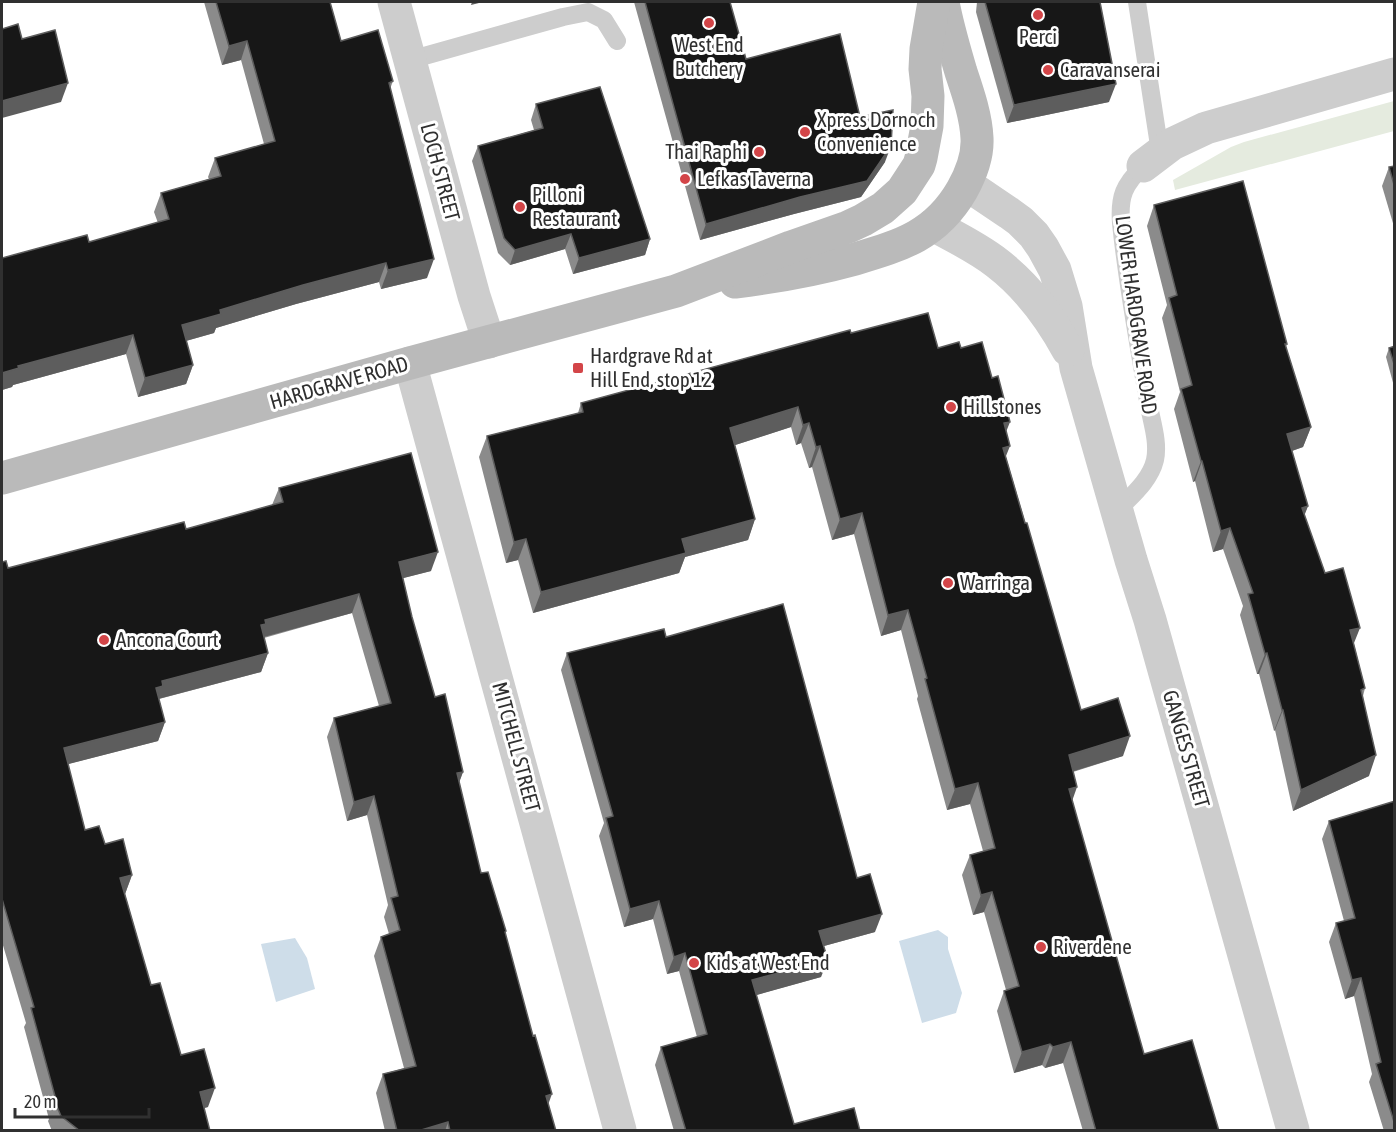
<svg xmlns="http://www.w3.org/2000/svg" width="1396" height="1132" viewBox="0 0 1396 1132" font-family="'Asap Condensed',sans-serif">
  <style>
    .green { fill: #e5ebdf }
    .water { fill: #cedde9 }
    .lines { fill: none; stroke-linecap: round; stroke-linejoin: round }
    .lane { stroke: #cdcdcd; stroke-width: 18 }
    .street { stroke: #cdcdcd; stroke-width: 33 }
    .secondary { stroke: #bababa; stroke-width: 33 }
    .wall { fill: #8b8b8b }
    .shaded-wall { fill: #5d5d5d }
    .building { fill: #171717; stroke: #5d5d5d; stroke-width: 1.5 }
    .poi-dot { fill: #d34548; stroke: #fff; stroke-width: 2 }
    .labels { text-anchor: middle; stroke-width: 6; stroke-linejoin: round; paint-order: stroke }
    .poi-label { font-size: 21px; fill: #303030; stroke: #fff; text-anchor: start }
    .street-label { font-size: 21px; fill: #303030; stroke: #fff }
  </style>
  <rect width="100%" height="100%" fill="#fff"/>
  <polygon class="green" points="1394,101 1394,131 1175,190 1173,180 1231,147 1244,142"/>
  <g class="water">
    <polygon points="938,930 948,937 948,949 962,993 956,1013 922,1023 899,941"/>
    <polygon points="295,938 307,958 315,989 276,1002 261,944"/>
  </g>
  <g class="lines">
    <g class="lane">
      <polyline points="1137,2 1160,152"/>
      <polyline points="410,60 563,17 588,12 604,20 617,41"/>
      <path d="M 1117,511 C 1131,496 1150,481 1155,460 C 1159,441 1151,420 1148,401 C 1138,342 1127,283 1121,223 C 1119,196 1124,185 1143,166"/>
    </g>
    <g class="street">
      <polyline points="394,2 474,296 489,342"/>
      <polyline points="1143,166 1172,144 1206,128 1394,74"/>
      <polyline points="966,184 1009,213 1020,221 1034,235 1043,248 1055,270 1066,306 1076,368 1131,560 1150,620 1293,1130"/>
      <path d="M 933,225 C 955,237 978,248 997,263 C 1027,286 1050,317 1068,350"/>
      <polyline points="410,363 620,1130"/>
    </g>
    <g class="secondary">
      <path d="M 735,282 C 776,277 815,270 855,259 C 902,245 936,235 962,190 C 971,174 978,156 977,138 C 976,116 968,93 961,72 C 954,48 947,25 943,2"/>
      <polyline points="2,478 410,363 676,291 791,247 848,227 863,220 883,208 902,191 919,165 921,158 927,126 928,96 925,69 926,49 934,2"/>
    </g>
  </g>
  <g class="wall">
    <polygon points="204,2 330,2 341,41 393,81 390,89 427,278 381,289 379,282 296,304 216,328 214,333 186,341 193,365 186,384 138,397 126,354 13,385 12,387 2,390 89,242 158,223 154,212 161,193 209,179 208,177 215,158 264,144 241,60 222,65"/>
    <polygon points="634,2 730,2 746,59 860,117 885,162 861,197 794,214 700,240"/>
    <polygon points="977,2 1100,2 1109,102 1007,123 976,12"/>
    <polygon points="536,104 650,239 645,255 573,274 565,249 510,265 498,253 472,161 478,146 534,130 531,120"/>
    <polygon points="1395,166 1395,230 1382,186 1389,167"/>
    <polygon points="1154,205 1287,344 1286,347 1311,427 1303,447 1292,451 1308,506 1304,515 1325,573 1354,644 1365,688 1363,696 1369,776 1293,811 1275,730 1274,731 1259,674 1257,674 1240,615 1243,606 1223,549 1213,552 1195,481 1193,482 1174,409 1180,392 1162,318 1167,305 1147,226"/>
    <polygon points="851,333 938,348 961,348 1006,432 1006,457 1081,710 1123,756 1073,772 1072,800 1144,1054 1219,1131 1083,1131 1063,1063 1045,1068 1042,1065 1014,1073 997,1011 1004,991 1006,990 984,912 973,915 962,875 970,855 983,851 970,804 947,810 917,699 918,696 901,630 881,636 854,534 832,540 812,467 809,468 801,443 796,445 791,427 735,445 755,519 748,540 685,557 679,573 533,613 518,560 506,563 479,457 487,436 578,413 581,403"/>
    <polygon points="1395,346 1395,390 1386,357 1389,348"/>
    <polygon points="279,488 431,571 403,578 412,617 435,697 463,772 459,782 481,873 506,931 505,934 548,1106 556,1131 385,1131 376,1093 383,1074 404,1068 374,956 381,937 389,934 384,917 388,905 367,815 347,821 327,737 334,718 379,706 352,613 264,638 268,653 261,672 159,699 165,722 158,741 68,764 85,830 105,844 132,875 125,894 151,985 181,1055 208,1107 204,1108 210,1131 52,1131 48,1121 49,1119 24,1027 26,1023 2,942 2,562 8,568 186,529 272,505"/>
    <polygon points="666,637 857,878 875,932 824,946 821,977 756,995 794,1124 860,1131 674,1131 655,1065 661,1047 697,1037 679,971 667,974 653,919 624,927 599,836 604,823 561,670 567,653"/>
    <polygon points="1395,801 1395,1131 1384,1131 1369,1082 1372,1074 1354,996 1345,999 1329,942 1336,923 1344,921 1322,839 1329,821"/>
  </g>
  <g class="shaded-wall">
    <polygon points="472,2 483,2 471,5"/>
    <polygon points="247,41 241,60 222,65 229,46"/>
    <polygon points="68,83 61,102 2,118 2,101"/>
    <polygon points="1116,84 1109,102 1007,123 1014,105"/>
    <polygon points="891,146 885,162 861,197 794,214 700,240 706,224"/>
    <polygon points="571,234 565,249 510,265 515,250"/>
    <polygon points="650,239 645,255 573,274 579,258"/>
    <polygon points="434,259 427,278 381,289 388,270"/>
    <polygon points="386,263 379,282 296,304 216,328 214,333 175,344 182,325 220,310 303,285"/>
    <polygon points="133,335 126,354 13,385 12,387 2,390 2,373 18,366"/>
    <polygon points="193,365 186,384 138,397 145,378"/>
    <polygon points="798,407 791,427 723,449 730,428"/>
    <polygon points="1010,422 1002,442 1004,423"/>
    <polygon points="809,423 801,443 796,445 803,425"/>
    <polygon points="1311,427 1303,447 1280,455 1287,434"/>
    <polygon points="820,446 812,467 809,468 816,447"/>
    <polygon points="1010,446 1002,466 1003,448"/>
    <polygon points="1201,461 1202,461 1195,481 1193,482"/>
    <polygon points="1308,506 1300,527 1302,508"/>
    <polygon points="862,513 854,534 832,540 840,519"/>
    <polygon points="755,519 748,540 685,557 679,573 533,613 541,592 682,539"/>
    <polygon points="1230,528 1223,549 1213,552 1221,531"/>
    <polygon points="526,539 518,560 506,563 514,542"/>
    <polygon points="438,552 431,571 392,581 399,562"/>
    <polygon points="359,594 352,613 260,638 261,625 265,620"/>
    <polygon points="908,610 901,630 881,636 888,615"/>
    <polygon points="1360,628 1352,648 1350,630"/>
    <polygon points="268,653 261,672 158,699 156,688 162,681"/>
    <polygon points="1267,653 1259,674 1257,674 1265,654"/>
    <polygon points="1282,710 1283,710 1275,730 1274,731"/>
    <polygon points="165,722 158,741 57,767 64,748"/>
    <polygon points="1130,736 1123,756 1061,775 1069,755"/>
    <polygon points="1376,755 1369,776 1293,811 1301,790"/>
    <polygon points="463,772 456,791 457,773"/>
    <polygon points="978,783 970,804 947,810 955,789"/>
    <polygon points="1077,787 1070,807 1069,789"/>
    <polygon points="374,796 367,815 347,821 354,802"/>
    <polygon points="132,875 125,894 120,878"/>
    <polygon points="992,892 984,912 973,915 981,895"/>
    <polygon points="659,901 653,919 624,927 630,909"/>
    <polygon points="882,914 875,932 813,949 819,931"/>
    <polygon points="685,953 679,971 667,974 674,957"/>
    <polygon points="828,960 821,977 746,998 752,980"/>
    <polygon points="1361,978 1354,996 1345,999 1352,980"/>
    <polygon points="1071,1042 1063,1063 1045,1068 1053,1047"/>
    <polygon points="1050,1044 1042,1065 1014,1073 1022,1052"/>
    <polygon points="215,1088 208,1107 193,1111 200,1092"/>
    <polygon points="552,1094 545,1113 546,1096"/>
    <polygon points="448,1122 445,1131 418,1131"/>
  </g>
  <g class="building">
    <polygon points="216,2 330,2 341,41 378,30 393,81 389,83 434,259 388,270 386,263 303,285 220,310 221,314 182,325 193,365 145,378 133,335 18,366 19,368 2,373 2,258 87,235 89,242 169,219 161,193 221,176 215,158 275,141 247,41 229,46"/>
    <polygon points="645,2 730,2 746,59 840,34 860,117 893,110 891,146 867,181 800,197 706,224"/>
    <polygon points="985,2 1100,2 1116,84 1014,105"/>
    <polygon points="18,24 22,39 55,30 68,83 2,101 2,29"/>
    <polygon points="600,87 650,239 579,258 571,234 515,250 504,238 478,146 543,128 536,104"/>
    <polygon points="1395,166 1395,188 1389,167"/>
    <polygon points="1243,181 1287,344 1285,344 1311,427 1287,434 1308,506 1302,508 1325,573 1343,568 1360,628 1350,630 1365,688 1361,690 1376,755 1301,790 1283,710 1282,710 1267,653 1265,654 1248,594 1253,593 1230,528 1221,531 1202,461 1201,461 1181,389 1192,385 1169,298 1177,295 1154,205"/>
    <polygon points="928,313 938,348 959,342 961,348 982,342 992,378 998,376 1010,422 1004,423 1010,446 1003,448 1025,523 1027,523 1081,710 1118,698 1130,736 1069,755 1077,787 1069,789 1144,1054 1192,1040 1219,1131 1096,1131 1071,1042 1053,1047 1050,1044 1022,1052 1004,991 1019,986 992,892 981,895 970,855 995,848 978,783 955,789 925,679 927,678 908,610 888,615 862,513 840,519 820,446 816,447 809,423 803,425 798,407 730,428 755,519 682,539 686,553 541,592 526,539 514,542 487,436 583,412 581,403 850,330 851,333"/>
    <polygon points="1395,346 1395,367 1389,348"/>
    <polygon points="411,453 438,552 399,562 412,617 435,697 445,694 463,772 457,773 481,873 488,872 506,931 505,932 533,1036 535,1035 552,1094 546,1096 556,1131 450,1131 448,1122 418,1131 397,1131 383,1074 416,1066 381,937 400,930 391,898 398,896 374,796 354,802 334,718 391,703 359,594 265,620 266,624 261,625 268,653 162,681 163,686 156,688 165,722 64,748 85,830 99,826 105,844 123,839 132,875 120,878 151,985 160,983 181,1055 204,1049 215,1088 200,1092 210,1131 80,1131 61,1116 55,1102 56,1100 31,1008 34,1007 2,899 2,562 6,561 8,568 184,522 186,529 283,502 279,488"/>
    <polygon points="783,604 857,878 870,874 882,914 819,931 828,960 752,980 794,1124 854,1108 860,1131 686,1131 661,1047 707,1034 685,953 674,957 659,901 630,909 606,818 613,816 567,653 664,629 666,637"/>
    <polygon points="1395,801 1395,1125 1376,1064 1381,1062 1361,978 1352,980 1336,923 1355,918 1329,821"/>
  </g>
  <g class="poi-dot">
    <circle cx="1038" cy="15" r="6"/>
    <circle cx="709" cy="23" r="6"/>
    <circle cx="1048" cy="70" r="6"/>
    <circle cx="805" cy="132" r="6"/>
    <circle cx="759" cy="152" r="6"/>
    <circle cx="685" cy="179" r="6"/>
    <circle cx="520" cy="207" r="6"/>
    <rect x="572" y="362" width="12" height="12" rx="3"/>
    <circle cx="951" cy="407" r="6"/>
    <circle cx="948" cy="583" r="6"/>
    <circle cx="104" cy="640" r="6"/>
    <circle cx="1041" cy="947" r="6"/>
    <circle cx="694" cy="963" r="6"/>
  </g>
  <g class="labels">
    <g class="poi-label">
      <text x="1038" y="44" text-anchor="middle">Perci</text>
      <text x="709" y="52" text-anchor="middle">West End<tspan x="709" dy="24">Butchery</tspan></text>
      <text x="1060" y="77">Caravanserai</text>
      <text x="817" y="127">Xpress Dornoch<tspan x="817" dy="24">Convenience</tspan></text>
      <text x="747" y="159" text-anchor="end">Thai Raphi</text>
      <text x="697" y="186">Lefkas Taverna</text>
      <text x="532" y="202">Pilloni<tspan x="532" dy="24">Restaurant</tspan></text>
      <text x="590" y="363">Hardgrave Rd at<tspan x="590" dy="24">Hill End, stop 12</tspan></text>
      <text x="963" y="414">Hillstones</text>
      <text x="960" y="590">Warringa</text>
      <text x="116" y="647">Ancona Court</text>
      <text x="1053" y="954">Riverdene</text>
      <text x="706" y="970">Kids at West End</text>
    </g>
    <g class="street-label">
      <text transform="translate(440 172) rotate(75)" y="7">LOCH STREET</text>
      <text transform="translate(1136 315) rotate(82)" y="7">LOWER HARDGRAVE ROAD</text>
      <text transform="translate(339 383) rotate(-16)" y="7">HARDGRAVE ROAD</text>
      <text transform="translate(516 747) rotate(75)" y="7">MITCHELL STREET</text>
      <text transform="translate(1186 749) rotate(74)" y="7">GANGES STREET</text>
    </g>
  </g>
  <rect width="1396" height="1132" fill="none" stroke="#303030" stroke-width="6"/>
  <path d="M15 1108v9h134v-9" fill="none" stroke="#303030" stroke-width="3"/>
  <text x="24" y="1108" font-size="18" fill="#303030" stroke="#ffffff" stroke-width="4.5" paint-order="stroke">20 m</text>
</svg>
